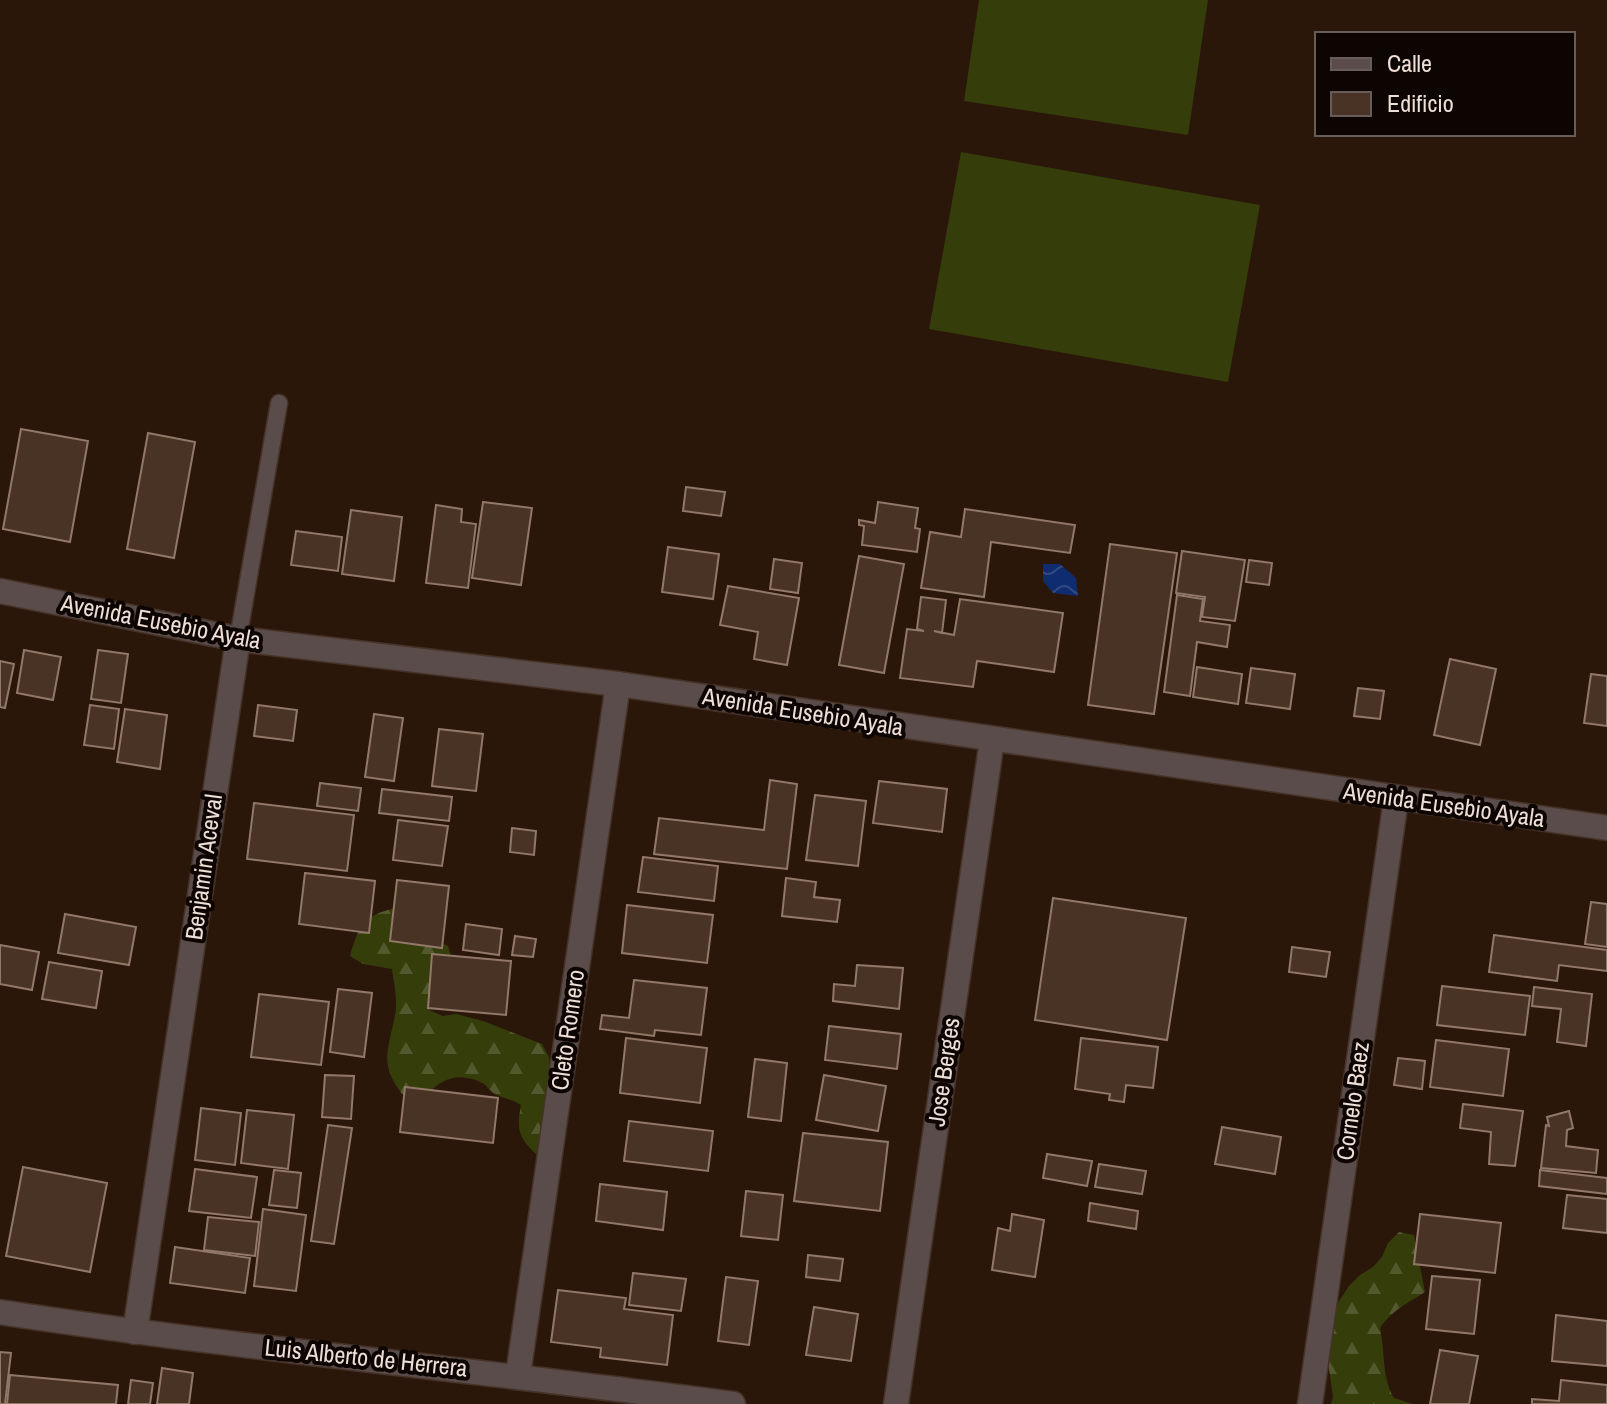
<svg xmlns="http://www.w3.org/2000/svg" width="1607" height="1404" viewBox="0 0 1607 1404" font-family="'Archivo Narrow',sans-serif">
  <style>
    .forest { fill: url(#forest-firs) }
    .pitch { fill: #353d0b }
    .water { fill: url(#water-waves) }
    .building { fill: #493325; stroke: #927868; stroke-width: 2 }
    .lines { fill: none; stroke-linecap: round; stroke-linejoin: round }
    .service-casing { stroke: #463227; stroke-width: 19 }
    .minor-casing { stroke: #463227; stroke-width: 27 }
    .tertiary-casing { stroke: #463227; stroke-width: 27 }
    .service { stroke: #594c4a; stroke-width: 16 }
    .minor { stroke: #594c4a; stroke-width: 24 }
    .tertiary { stroke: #594c4a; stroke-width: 24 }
    .labels { text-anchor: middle; stroke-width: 8; stroke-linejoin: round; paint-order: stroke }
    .street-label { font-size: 24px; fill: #edded6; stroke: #0d0502 }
  </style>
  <defs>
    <pattern id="forest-firs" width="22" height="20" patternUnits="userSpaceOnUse" patternTransform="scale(2)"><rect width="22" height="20" fill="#353d0b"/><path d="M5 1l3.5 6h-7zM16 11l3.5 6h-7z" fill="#53592e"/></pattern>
    <pattern id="water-waves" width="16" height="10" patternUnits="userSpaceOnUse" patternTransform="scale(2)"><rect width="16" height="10" fill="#0e2c6f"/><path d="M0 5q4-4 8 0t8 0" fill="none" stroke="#314a83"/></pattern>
  </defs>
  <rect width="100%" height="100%" fill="#2b160a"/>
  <g class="forest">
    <path d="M 395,908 L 436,940 L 448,946 L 452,960 L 431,996 L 429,1010 L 443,1016 L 456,1014 L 483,1021 L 542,1044 L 549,1057 L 557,1115 L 538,1156 C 519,1138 516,1131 521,1105 C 512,1099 501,1098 493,1093 C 489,1090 487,1086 484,1084 C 476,1079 461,1076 453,1078 C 429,1083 435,1101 402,1094 C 378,1062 389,1049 395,1015 C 398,1001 394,983 392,969 L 363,964 L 350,956 C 359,926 362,916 395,908 Z"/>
    <path d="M 1399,1232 L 1414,1235 L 1425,1292 C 1407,1304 1393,1309 1380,1328 C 1385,1351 1382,1379 1394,1398 L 1413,1404 L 1331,1404 L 1333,1397 L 1327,1355 L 1332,1340 L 1333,1310 L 1349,1286 L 1360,1275 L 1373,1267 L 1382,1257 L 1388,1243 Z"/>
  </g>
  <g class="pitch">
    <polygon points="979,0 1208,0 1188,135 964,101"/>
    <polygon points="961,152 1260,205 1228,382 929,329"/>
  </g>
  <polygon class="water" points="1043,564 1060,564 1076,578 1078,596 1053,593 1043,581"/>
  <g class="building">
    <polygon points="21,429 88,441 70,542 3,529"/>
    <polygon points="148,433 195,442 174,558 127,549"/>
    <polygon points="686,487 725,492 721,516 683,511"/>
    <polygon points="483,502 532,508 521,585 472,578"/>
    <polygon points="878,502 918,508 915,528 920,529 917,552 862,545 864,526 859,525 859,520 875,523"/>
    <polygon points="436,505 462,509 461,522 476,524 468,588 426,583"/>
    <polygon points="965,509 1075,525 1070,553 991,542 984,597 921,588 930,532 961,537"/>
    <polygon points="351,510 402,517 394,581 342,574"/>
    <polygon points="296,531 342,537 338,571 291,565"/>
    <polygon points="1110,544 1177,553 1154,714 1088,705"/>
    <polygon points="668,547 719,554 713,599 662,592"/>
    <polygon points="1182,551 1245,560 1235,621 1202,617 1205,597 1176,593"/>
    <polygon points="859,556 904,564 884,673 839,665"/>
    <polygon points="774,559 802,563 798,593 770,589"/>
    <polygon points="1249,560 1272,563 1269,585 1246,582"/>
    <polygon points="728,586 799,598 787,665 754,659 758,632 720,625"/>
    <polygon points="1177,595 1203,599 1200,621 1230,625 1227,647 1197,642 1190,696 1164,692"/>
    <polygon points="921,597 946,600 942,633 934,631 954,635 960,599 1063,613 1054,672 977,661 973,687 900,678 907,629 924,631 917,629"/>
    <polygon points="24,650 61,657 53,700 17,693"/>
    <polygon points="98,650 128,654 121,703 91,699"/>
    <polygon points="1450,659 1496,669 1480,745 1434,735"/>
    <polygon points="0,661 14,664 5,708 0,707"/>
    <polygon points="1197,667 1242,674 1238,704 1193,697"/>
    <polygon points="1251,668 1295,674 1290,709 1246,703"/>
    <polygon points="1591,674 1607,676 1607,726 1584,723"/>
    <polygon points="1358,688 1384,691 1380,719 1354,716"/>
    <polygon points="90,705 119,709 114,749 84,745"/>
    <polygon points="258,705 297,710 293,741 254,736"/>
    <polygon points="125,709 167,715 160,769 117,762"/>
    <polygon points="374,714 403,718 394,781 365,777"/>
    <polygon points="439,729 483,734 476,791 432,786"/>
    <polygon points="770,780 797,784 787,869 654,854 659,818 764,830"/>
    <polygon points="879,781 947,789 942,832 873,823"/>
    <polygon points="320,783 361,788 358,811 317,806"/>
    <polygon points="382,789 452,797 449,821 379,813"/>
    <polygon points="815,795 866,801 858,866 806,860"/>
    <polygon points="254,803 354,815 347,871 247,859"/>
    <polygon points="398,820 448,826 442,866 393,860"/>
    <polygon points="512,828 536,831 534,855 510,852"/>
    <polygon points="643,857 718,866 714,901 638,892"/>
    <polygon points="305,873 375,881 369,933 299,924"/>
    <polygon points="786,878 816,882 814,897 840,900 837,922 782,916"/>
    <polygon points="397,880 449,886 442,948 390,941"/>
    <polygon points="1053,898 1186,918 1167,1040 1035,1020"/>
    <polygon points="1591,902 1607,904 1607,947 1585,944"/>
    <polygon points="627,905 713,915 707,963 622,953"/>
    <polygon points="65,914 136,927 129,965 58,953"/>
    <polygon points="466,924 502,929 499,955 463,950"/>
    <polygon points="1494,935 1607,950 1607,971 1559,965 1557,981 1489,972"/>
    <polygon points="515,936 536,939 533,957 512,955"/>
    <polygon points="0,945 39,952 32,990 0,984"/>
    <polygon points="1292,947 1330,952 1326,977 1289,972"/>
    <polygon points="432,954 511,961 506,1015 428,1008"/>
    <polygon points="49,962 102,971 96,1008 42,999"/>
    <polygon points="857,965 903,968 899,1009 833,1001 834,984 855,986"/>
    <polygon points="634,980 707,988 701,1035 655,1030 654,1036 600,1029 602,1015 629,1018"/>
    <polygon points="1442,986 1530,996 1525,1035 1437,1025"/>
    <polygon points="1534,987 1592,994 1586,1046 1557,1042 1561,1009 1532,1006"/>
    <polygon points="338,989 372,993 364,1057 330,1052"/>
    <polygon points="259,994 329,1002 321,1065 251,1057"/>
    <polygon points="829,1026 901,1034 897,1069 825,1060"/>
    <polygon points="626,1038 707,1048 700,1103 620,1093"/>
    <polygon points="1081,1038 1158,1047 1153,1088 1126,1085 1124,1102 1109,1100 1110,1094 1075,1089"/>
    <polygon points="1436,1040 1509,1049 1503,1096 1430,1087"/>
    <polygon points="1398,1058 1425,1061 1422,1089 1394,1085"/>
    <polygon points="755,1059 787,1063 781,1121 748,1117"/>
    <polygon points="325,1075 354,1076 351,1119 322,1117"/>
    <polygon points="824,1075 886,1086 878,1131 816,1120"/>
    <polygon points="405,1087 498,1098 493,1143 400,1132"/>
    <polygon points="1463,1104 1523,1111 1515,1166 1489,1164 1491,1132 1460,1128"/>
    <polygon points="201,1108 241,1113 235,1165 195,1160"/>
    <polygon points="247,1110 294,1115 288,1169 241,1163"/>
    <polygon points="1569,1111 1573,1128 1567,1130 1566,1146 1598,1150 1596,1173 1541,1168 1546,1125 1549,1126 1547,1117"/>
    <polygon points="629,1121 713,1131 708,1171 624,1161"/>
    <polygon points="328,1125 352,1128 334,1244 311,1241"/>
    <polygon points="1222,1127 1281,1137 1275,1174 1215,1164"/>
    <polygon points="803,1133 888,1142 880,1211 794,1201"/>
    <polygon points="1047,1154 1092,1161 1087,1186 1043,1178"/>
    <polygon points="1099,1164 1146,1171 1142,1194 1095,1187"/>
    <polygon points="23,1167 107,1183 90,1272 6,1256"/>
    <polygon points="195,1169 257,1177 251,1218 189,1211"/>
    <polygon points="274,1170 301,1173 297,1208 269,1205"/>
    <polygon points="1540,1170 1607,1178 1607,1194 1539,1186"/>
    <polygon points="600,1184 667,1192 663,1230 596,1221"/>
    <polygon points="746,1191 783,1195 778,1240 741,1236"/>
    <polygon points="1567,1195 1607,1199 1607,1233 1563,1228"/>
    <polygon points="1090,1203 1138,1211 1136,1229 1088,1221"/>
    <polygon points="263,1209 306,1215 296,1291 254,1286"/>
    <polygon points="1012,1214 1044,1220 1035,1277 992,1270 998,1228 1010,1231"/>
    <polygon points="1420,1214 1501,1223 1495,1273 1414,1264"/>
    <polygon points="208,1217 259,1222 255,1256 204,1250"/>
    <polygon points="175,1247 250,1258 245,1293 170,1283"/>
    <polygon points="808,1255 843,1259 840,1281 806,1277"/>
    <polygon points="633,1273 686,1279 681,1311 629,1305"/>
    <polygon points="1432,1276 1480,1280 1474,1334 1426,1329"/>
    <polygon points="726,1277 758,1281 749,1345 718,1341"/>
    <polygon points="558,1290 626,1298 624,1309 673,1315 667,1365 600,1357 601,1348 551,1342"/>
    <polygon points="814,1307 858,1314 851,1361 806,1355"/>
    <polygon points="1556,1315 1607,1321 1607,1366 1552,1361"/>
    <polygon points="1440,1350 1478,1356 1469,1404 1430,1404"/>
    <polygon points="0,1352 11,1353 5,1404 0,1404"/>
    <polygon points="162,1368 193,1373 189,1404 157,1404"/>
    <polygon points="10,1375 118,1385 116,1404 7,1404"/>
    <polygon points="131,1380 153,1383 150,1404 128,1404"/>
    <polygon points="1561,1380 1607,1385 1607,1404 1532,1404 1532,1399 1559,1401"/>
  </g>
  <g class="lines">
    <g class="service-casing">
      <polyline id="service" points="238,639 279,403"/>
    </g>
    <g class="minor-casing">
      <g id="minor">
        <path d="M 0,1312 C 243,1349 489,1371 733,1404"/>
        <polyline points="135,1332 238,639"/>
        <polyline points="518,1375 618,684"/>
        <polyline points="896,1404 992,740"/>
        <polyline points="1310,1404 1396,799"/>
      </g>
    </g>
    <g class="tertiary-casing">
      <polyline id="tertiary" points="0,591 238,639 618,684 1607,828"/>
    </g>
    <use href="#service" class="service"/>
    <use href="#minor" class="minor"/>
    <use href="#tertiary" class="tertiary"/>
  </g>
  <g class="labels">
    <g class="street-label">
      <text transform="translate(161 622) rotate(11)" y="8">Avenida Eusebio Ayala</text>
      <text transform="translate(803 712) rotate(9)" y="8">Avenida Eusebio Ayala</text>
      <text transform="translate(1444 805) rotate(8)" y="8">Avenida Eusebio Ayala</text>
      <text transform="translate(204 867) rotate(-82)" y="8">Benjamin Aceval</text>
      <text transform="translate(568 1030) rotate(-82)" y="8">Cleto Romero</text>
      <text transform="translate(944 1072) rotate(-82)" y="8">Jose Berges</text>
      <text transform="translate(1353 1101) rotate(-82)" y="8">Cornelo Baez</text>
      <text transform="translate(366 1358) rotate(6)" y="8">Luis Alberto de Herrera</text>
    </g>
  </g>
  <rect x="1315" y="32" width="260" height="104" fill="#0d0502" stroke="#675c57" stroke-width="2"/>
  <rect x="1331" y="58" width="40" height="12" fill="#594c4a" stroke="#675c57" stroke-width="2"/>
  <text x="1387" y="72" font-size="24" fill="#edded6">Calle</text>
  <rect x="1331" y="92" width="40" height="24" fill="#493325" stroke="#675c57" stroke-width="2"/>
  <text x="1387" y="112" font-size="24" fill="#edded6">Edificio</text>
</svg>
